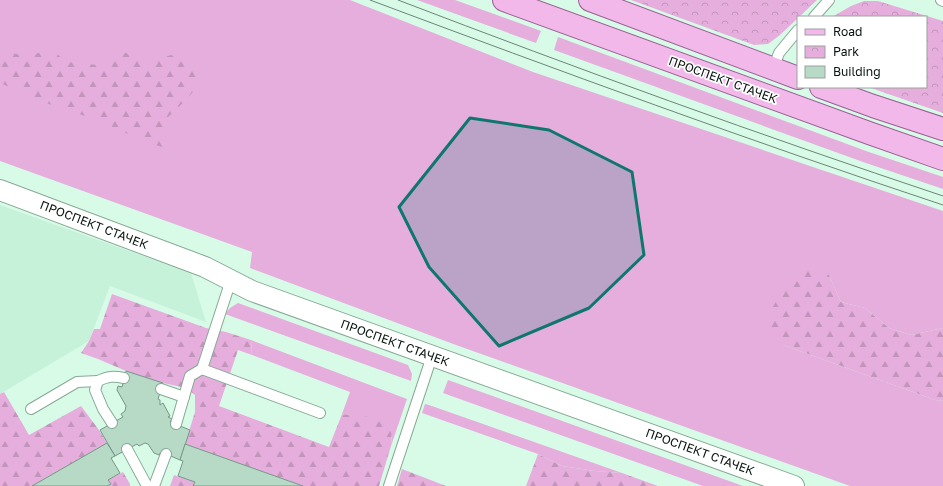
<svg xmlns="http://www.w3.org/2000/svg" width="943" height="486" viewBox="0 0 943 486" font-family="'Golos Text',sans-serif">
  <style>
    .built { fill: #c6f2da }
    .green { fill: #e5aedc }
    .forest { fill: url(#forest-firs) }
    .park { fill: url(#park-crowns) }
    .building { fill: #b7dac7; stroke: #769785 }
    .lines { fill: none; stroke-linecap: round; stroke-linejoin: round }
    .lane-casing { stroke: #87a996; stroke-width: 12 }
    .street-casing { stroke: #87a996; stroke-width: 22 }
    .primary-casing { stroke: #996092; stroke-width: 24 }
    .lane { stroke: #fff; stroke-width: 10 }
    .street { stroke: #fff; stroke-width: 20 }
    .primary { stroke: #f1b8e9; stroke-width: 22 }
    .tram { stroke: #6d8477; stroke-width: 1 }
    .marked { fill: #0f766e; fill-opacity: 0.2; stroke: #0f766e; stroke-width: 3; stroke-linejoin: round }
    .labels { text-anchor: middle; stroke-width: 3.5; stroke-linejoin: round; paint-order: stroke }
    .street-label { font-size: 12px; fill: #06130c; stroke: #fff }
  </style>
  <defs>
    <pattern id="forest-firs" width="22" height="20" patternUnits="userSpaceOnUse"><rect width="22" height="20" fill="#e5aedc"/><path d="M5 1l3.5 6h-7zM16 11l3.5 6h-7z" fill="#c395bc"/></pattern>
    <pattern id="park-crowns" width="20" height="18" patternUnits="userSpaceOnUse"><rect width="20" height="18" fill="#e5aedc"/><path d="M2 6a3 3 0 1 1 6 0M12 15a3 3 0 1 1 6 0" fill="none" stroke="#c395bc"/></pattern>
  </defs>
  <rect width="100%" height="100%" fill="#d8fbe8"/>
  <polygon class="built" points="0,205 191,273 206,322 110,286 89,341 0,394"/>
  <g class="green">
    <polygon points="0,0 350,0 533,72 943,211 943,328 911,335 889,328 865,308 841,302 829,275 783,345 938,401 943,400 943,486 850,486 456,345 250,268 252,252 0,161"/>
    <polygon points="417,0 455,0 541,31 536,43"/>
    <polygon points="558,37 866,151 943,177 943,189 863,162 554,50"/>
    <polygon points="238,303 408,365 412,374 411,381 225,314 230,308"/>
    <polygon points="251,340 407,399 391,446 392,431 350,415 342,414 350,392 252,355"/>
    <polygon points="448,380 743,486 703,486 443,393"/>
    <polygon points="425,404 429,405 622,473 595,471 562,466 538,454 422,413"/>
  </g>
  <g class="forest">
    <polygon points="0,50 25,56 51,50 68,62 97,65 121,50 145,64 171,55 198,63 199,85 185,101 167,118 165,148 141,140 97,120 49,104 0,83"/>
    <polygon points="808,267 829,275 841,302 865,308 889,328 911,335 943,328 943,400 938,401 783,345 767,333 766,319 785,286"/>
    <polygon points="112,294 206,328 226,332 251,340 252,355 238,350 219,406 329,447 342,414 378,418 392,431 391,446 379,486 303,486 185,444 195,412 195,395 186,388 163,383 126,371 98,359 81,353 89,341 94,329 100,329"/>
    <polygon points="4,392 29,435 81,406 99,430 107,443 32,486 0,486 0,394"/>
    <polygon points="538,454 562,466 595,471 622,473 658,486 526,486"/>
    <polygon points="402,469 446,486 397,486"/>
    <polygon points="123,472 130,484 130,486 107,486 110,484 108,480"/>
    <polygon points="174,475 195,482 194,486 170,486"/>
  </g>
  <g class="park">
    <polygon points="631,0 817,0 780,35 768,44 754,45"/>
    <polygon points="864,1 878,1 943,21 943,113 868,87 926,87 926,17 832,17 851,6"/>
  </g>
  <g class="building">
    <polygon points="126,371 163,383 158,399 160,400 160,405 163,403 170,416 168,417 172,419 170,422 190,430 180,460 166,454 160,453 159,455 154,453 148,444 145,443 139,446 137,444 115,456 100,430 123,417 121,414 125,411 126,406 117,390 118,386 122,387"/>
    <polygon points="107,443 115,456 111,458 120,473 108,480 111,484 107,486 32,486"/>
    <polygon points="185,444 303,486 193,486 195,482 178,476 183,461 180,460"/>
  </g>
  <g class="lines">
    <g class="lane-casing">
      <g id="lane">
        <polyline points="941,0 943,1"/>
        <polyline points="814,17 829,0"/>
        <polyline points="773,69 779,53 798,30"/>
        <polyline points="231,280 202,369 320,413"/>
        <polyline points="161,389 184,397"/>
        <polyline points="31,409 77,382 98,381"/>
        <path d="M 112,423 L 103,409 L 95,390 L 98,381 C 108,376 114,376 124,378"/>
        <polyline points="176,424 190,376 202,369"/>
        <polyline points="127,449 147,486"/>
        <polyline points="154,486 166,454"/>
        <polyline points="389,486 432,356"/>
      </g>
    </g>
    <g class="street-casing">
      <polyline id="street" points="0,190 205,267 252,291 794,486"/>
    </g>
    <g class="primary-casing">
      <g id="primary">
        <polyline points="504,0 869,133 943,159"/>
        <polyline points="590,0 798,78"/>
        <polyline points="821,87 873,106 943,129"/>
      </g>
    </g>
    <use href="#lane" class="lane"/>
    <use href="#street" class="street"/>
    <use href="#primary" class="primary"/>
    <g class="tram">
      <path d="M 370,0 C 560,71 750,141 943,205"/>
      <path d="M 398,0 C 578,69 760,135 943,196"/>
    </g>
  </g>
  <path class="marked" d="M 470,118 L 549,130 L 632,172 L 644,255 L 589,308 L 499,346 L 429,267 L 399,207 Z"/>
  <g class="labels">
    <g class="street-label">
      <text transform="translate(723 80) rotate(20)" y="4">ПРОСПЕКТ СТАЧЕК</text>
      <text transform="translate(94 225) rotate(21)" y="4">ПРОСПЕКТ СТАЧЕК</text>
      <text transform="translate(395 343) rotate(20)" y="4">ПРОСПЕКТ СТАЧЕК</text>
      <text transform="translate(700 452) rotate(20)" y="4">ПРОСПЕКТ СТАЧЕК</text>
    </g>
  </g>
  <rect x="797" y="16" width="130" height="72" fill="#ffffff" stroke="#9ba19e"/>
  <rect x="805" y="29" width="20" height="6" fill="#f1b8e9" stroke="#9ba19e"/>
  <text x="833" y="36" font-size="12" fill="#06130c">Road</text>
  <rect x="805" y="46" width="20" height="12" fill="url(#park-crowns)" stroke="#9ba19e"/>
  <text x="833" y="56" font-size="12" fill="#06130c">Park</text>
  <rect x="805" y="66" width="20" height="12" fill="#b7dac7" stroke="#9ba19e"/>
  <text x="833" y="76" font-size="12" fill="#06130c">Building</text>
</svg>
